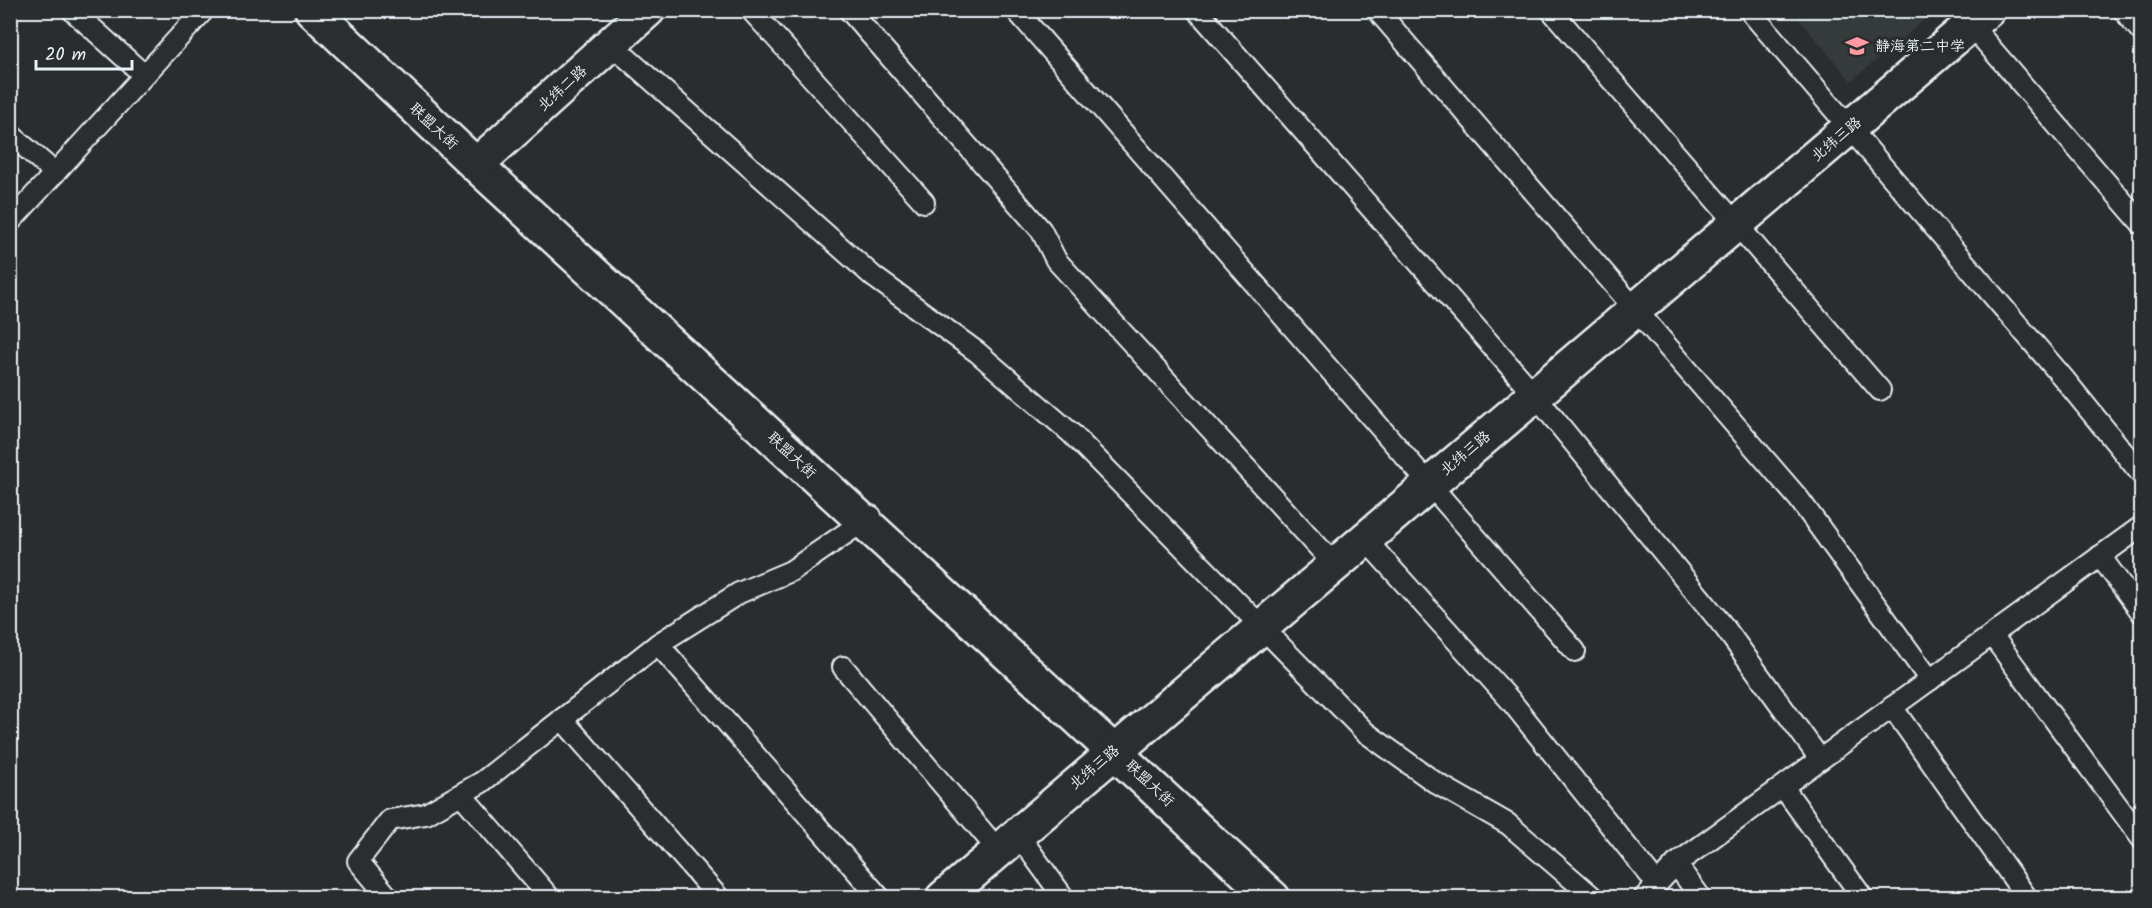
<svg xmlns="http://www.w3.org/2000/svg" width="2152" height="908" viewBox="0 0 2152 908" font-family="Kalam,'LXGW WenKai TC',sans-serif">
  <style>
    .built { fill: #363a3b }
    .lines { fill: none; stroke-linecap: round; stroke-linejoin: round }
    .lane-casing { stroke: #e8f1f8; stroke-width: 24 }
    .secondary-casing { stroke: #e8f1f8; stroke-width: 38 }
    .lane { stroke: #2a2d2e; stroke-width: 20 }
    .secondary { stroke: #2a2d2e; stroke-width: 33 }
    .labels { text-anchor: middle; stroke-width: 6; stroke-linejoin: round; paint-order: stroke }
    .poi-label { font-size: 15px; fill: #e8f1f8; stroke: #2a2d2e; text-anchor: start }
    .street-label { font-size: 15px; fill: #e8f1f8; stroke: #2a2d2e }
  </style>
  <rect width="100%" height="100%" fill="#2a2d2e"/>
  <filter id="ink" filterUnits="userSpaceOnUse"><feTurbulence type="fractalNoise" baseFrequency=".0167" numOctaves="2"/><feDisplacementMap in="SourceGraphic" scale="12" xChannelSelector="R" yChannelSelector="G"/><feConvolveMatrix kernelMatrix="1 2 1 2 8 2 1 2 1" color-interpolation-filters="sRGB"/></filter>
  <g filter="url(#ink)">
    <polygon class="built" points="1792,11 1935,11 1851,81"/>
    <g class="lines">
      <g class="lane-casing">
        <g id="lane">
          <polyline points="72,10 144,75"/>
          <polyline points="751,10 924,202"/>
          <polyline points="849,10 1041,230 1056,260 1334,564"/>
          <polyline points="1016,10 1575,651"/>
          <polyline points="1197,10 1534,394 1725,628 1820,759"/>
          <polyline points="1377,10 1799,499 1930,680"/>
          <polyline points="1551,10 1880,390"/>
          <polyline points="1749,10 2065,380 2142,475"/>
          <polyline points="2123,10 2142,32"/>
          <polyline points="1971,25 2142,224"/>
          <polyline points="611,44 874,277 977,352 1072,434 1365,732 1436,783 1508,824 1594,898"/>
          <polyline points="10,134 55,173"/>
          <polyline points="10,222 204,10"/>
          <polyline points="1364,538 1510,700 1657,884"/>
          <polyline points="2100,556 2142,613"/>
          <polyline points="1992,635 2142,839"/>
          <polyline points="658,644 880,898"/>
          <polyline points="843,667 998,850"/>
          <polyline points="1892,707 2027,898"/>
          <polyline points="562,719 719,898"/>
          <polyline points="1783,787 1863,898"/>
          <polyline points="461,794 550,898"/>
          <polyline points="1017,833 1064,898"/>
          <polyline points="1676,864 1701,898"/>
          <polyline points="389,898 358,861 390,820 426,814 482,782 658,644 739,593 791,571 871,516"/>
          <polyline points="1644,898 1676,864 2142,526"/>
        </g>
      </g>
      <g class="secondary-casing">
        <g id="secondary">
          <polyline points="312,10 476,165 1273,898"/>
          <polyline points="476,165 648,10"/>
          <polyline points="943,898 1988,10"/>
        </g>
      </g>
      <use href="#lane" class="lane"/>
      <use href="#secondary" class="secondary"/>
    </g>
  </g>
  <defs>
    <g id="school-bare" transform="scale(1.8)"><path d="M0-5L7-2L0 1L-7-2ZM-4 1L0 2.5L4 1V4Q0 6-4 4Z" fill="#ff9aa2" stroke="#2a2d2e" stroke-width="2.5" paint-order="stroke"/></g>
  </defs>
  <g fill-rule="evenodd">
    <use href="#school-bare" x="1857" y="46"/>
  </g>
  <g class="labels">
    <g class="poi-label">
      <text x="1875" y="51">静海第二中学</text>
    </g>
    <g class="street-label">
      <text transform="translate(562 88) rotate(-42)" y="5">北纬二路</text>
      <text transform="translate(434 126) rotate(43)" y="5">联盟大街</text>
      <text transform="translate(1836 139) rotate(-40)" y="5">北纬三路</text>
      <text transform="translate(1465 453) rotate(-40)" y="5">北纬三路</text>
      <text transform="translate(792 455) rotate(43)" y="5">联盟大街</text>
      <text transform="translate(1094 767) rotate(-40)" y="5">北纬三路</text>
      <text transform="translate(1150 783) rotate(43)" y="5">联盟大街</text>
    </g>
  </g>
  <rect width="2152" height="908" fill="none" stroke="#2a2d2e" stroke-width="36"/>
  <rect x="18" y="18" width="2116" height="872" fill="none" stroke="#e8f1f8" stroke-width="2" filter="url(#ink)"/>
  <path d="M36 60v9h96v-9" fill="none" stroke="#e8f1f8" stroke-width="3"/>
  <text x="45" y="60" font-size="18" fill="#e8f1f8" stroke="#2a2d2e" stroke-width="4.5" paint-order="stroke">20 m</text>
</svg>
